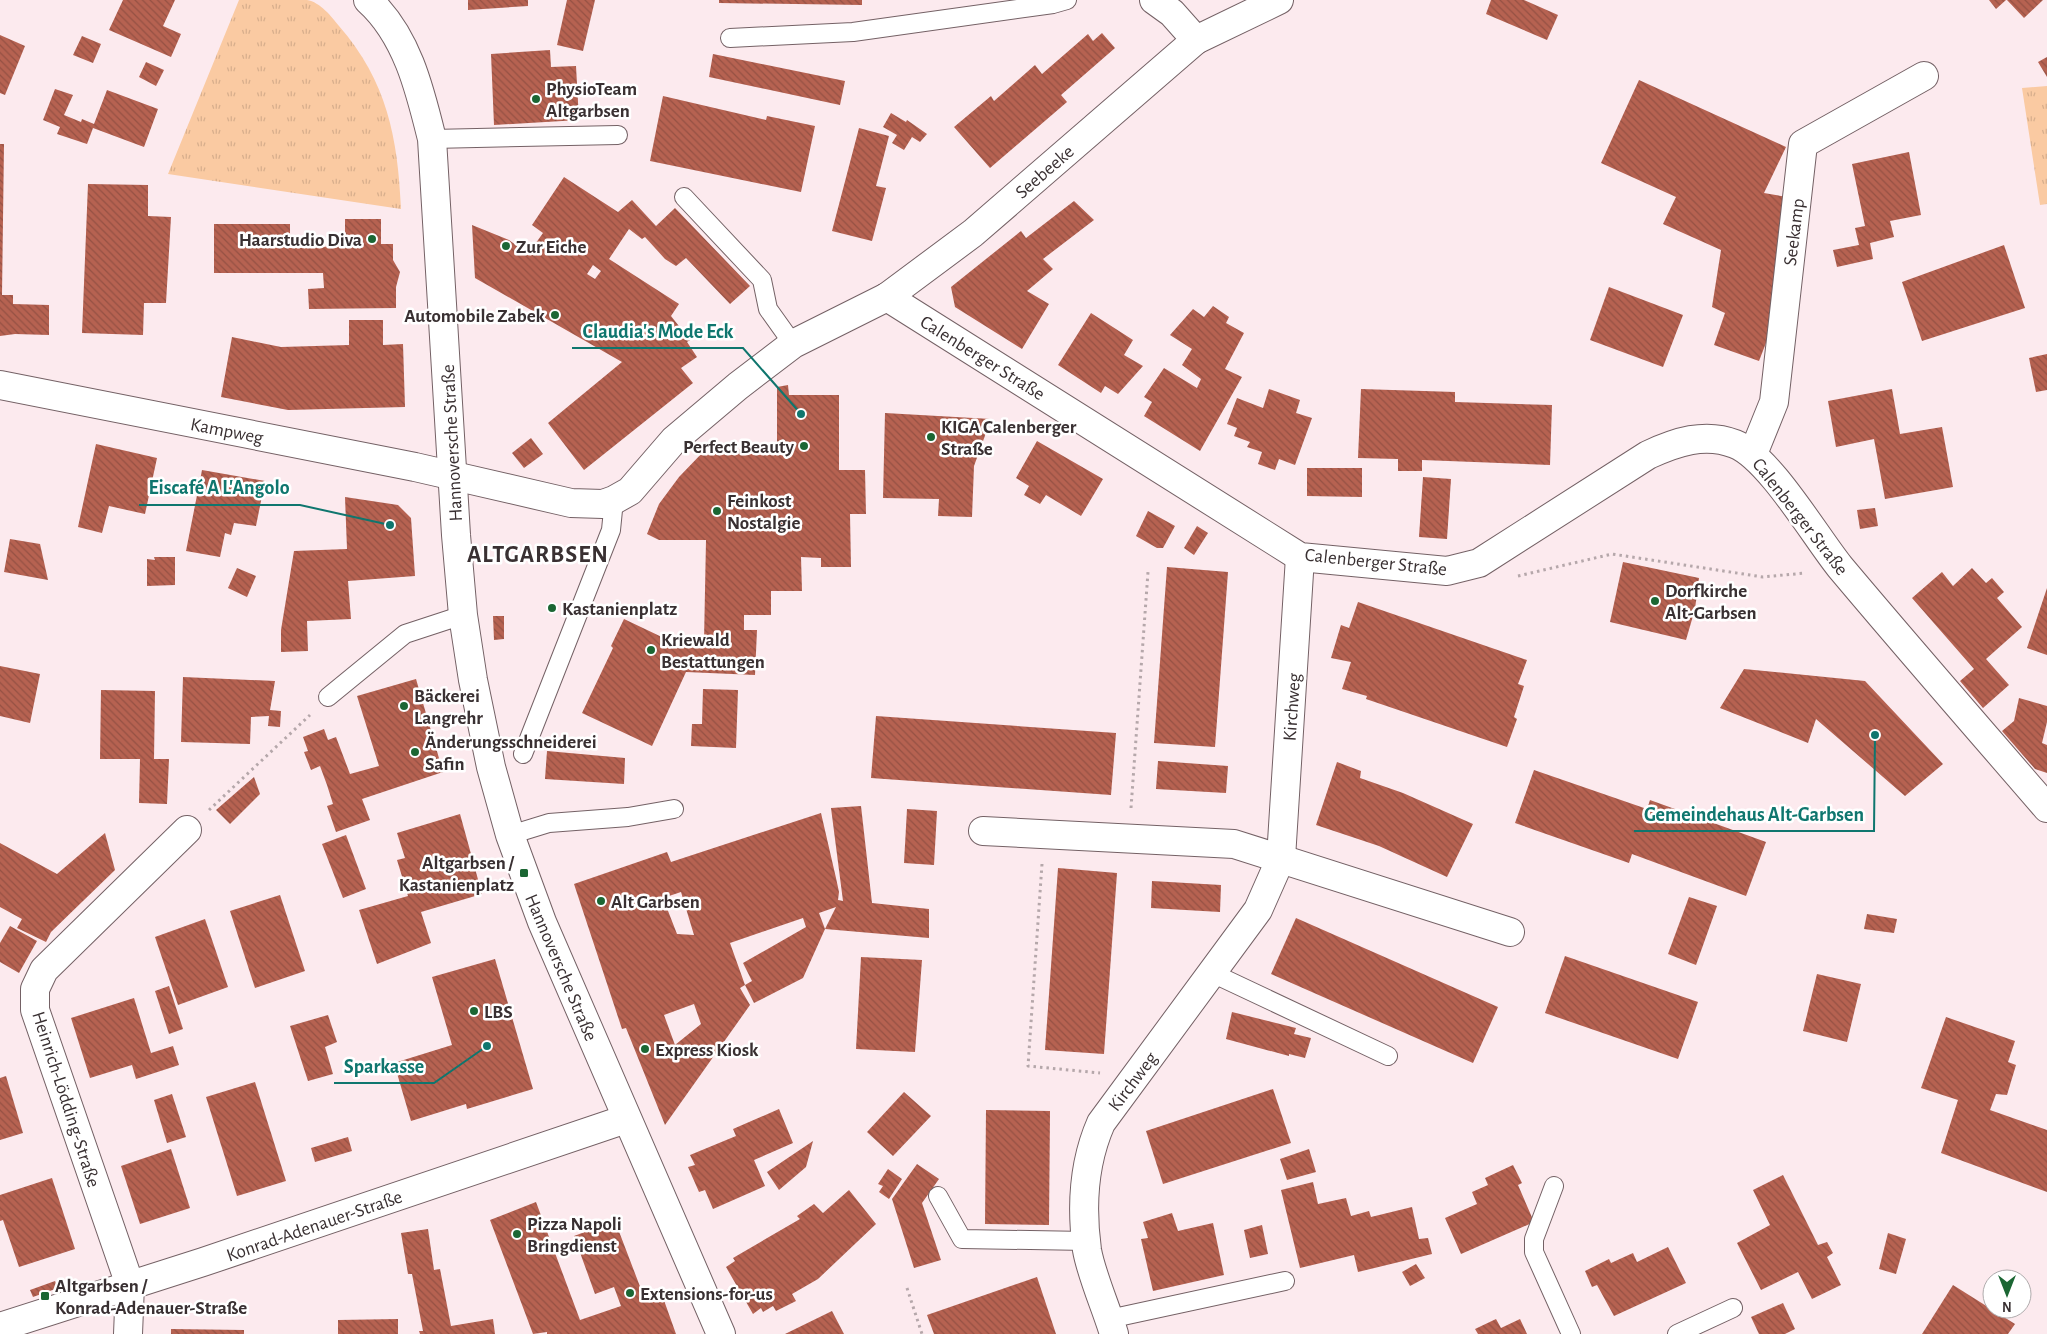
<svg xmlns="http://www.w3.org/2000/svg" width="2047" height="1334" viewBox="0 0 2047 1334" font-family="'Alegreya Sans',sans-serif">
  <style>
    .grass { fill: url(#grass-tufts) }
    .building { fill: url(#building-back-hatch); fill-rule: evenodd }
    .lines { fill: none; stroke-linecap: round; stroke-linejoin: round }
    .lane-casing { stroke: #746165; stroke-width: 20 }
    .street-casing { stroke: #746165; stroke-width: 30 }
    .secondary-casing { stroke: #746165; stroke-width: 30 }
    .path { stroke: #b5a7aa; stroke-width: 3; stroke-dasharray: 2.5 4; stroke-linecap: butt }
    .lane { stroke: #fff; stroke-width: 18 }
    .street { stroke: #fff; stroke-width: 28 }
    .secondary { stroke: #fff; stroke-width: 28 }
    .poi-dot { fill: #1b6633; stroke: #fff; stroke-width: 2 }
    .labels { text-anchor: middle; stroke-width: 5; stroke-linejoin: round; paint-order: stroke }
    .poi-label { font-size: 19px; font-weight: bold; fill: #393032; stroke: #fff; text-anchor: start }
    .street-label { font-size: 19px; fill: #393032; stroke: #fff }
    .district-label { font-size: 24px; font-weight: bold; letter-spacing: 1px; fill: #393032; stroke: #fff }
    .leader { fill: none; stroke: #0f766e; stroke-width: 2 }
    .callout-dot { fill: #0f766e; stroke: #fff; stroke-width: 2 }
    .callout-label { font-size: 20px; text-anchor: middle; font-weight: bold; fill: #0f766e; stroke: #fff; stroke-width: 5; stroke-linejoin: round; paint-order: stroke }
  </style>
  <defs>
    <pattern id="grass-tufts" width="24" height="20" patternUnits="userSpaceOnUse" patternTransform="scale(1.25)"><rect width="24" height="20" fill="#facaa2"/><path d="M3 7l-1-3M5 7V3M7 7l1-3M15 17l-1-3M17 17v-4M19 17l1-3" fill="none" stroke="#d7ae8c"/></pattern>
    <pattern id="building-back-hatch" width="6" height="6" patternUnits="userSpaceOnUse" patternTransform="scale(1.25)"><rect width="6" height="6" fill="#b66251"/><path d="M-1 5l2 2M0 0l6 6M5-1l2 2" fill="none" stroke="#955144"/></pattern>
  </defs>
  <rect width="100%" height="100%" fill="#fceaee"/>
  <g class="grass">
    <path d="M 239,0 C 260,0 288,0 307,0 C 320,2 332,17 339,26 C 387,81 398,138 401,209 L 168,174 Z"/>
    <polygon points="2047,86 2047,204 2040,205 2022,88"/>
  </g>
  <g class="building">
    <polygon points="123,0 175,0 163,26 181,34 171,57 109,30"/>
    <polygon points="468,0 528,0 528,6 468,10"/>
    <polygon points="567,0 595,0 583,51 557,45"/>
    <polygon points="719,0 862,0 862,5 719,3"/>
    <polygon points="1491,0 1524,0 1558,15 1547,40 1486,14"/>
    <polygon points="1989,0 2006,0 1996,9"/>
    <polygon points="2007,0 2043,0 2024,18"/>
    <polygon points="1102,33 1115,48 1061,95 1067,102 990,168 954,127 991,96 994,101 1035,65 1042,74 1088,34 1093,41"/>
    <polygon points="0,35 25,46 5,95 0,93"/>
    <polygon points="82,36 101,44 93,63 73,55"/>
    <polygon points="550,50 551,67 576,66 579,120 494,125 491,54"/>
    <polygon points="713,54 845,81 840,105 709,77"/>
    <polygon points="2047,57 2047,77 2038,62"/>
    <polygon points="146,62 164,70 156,86 139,77"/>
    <polygon points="1639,80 1786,147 1764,193 1787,197 1771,330 1759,361 1714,345 1725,313 1712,307 1721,250 1663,224 1676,197 1601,163"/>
    <polygon points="55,89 73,95 64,115 81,122 82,119 94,124 107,90 158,109 144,147 93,128 87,144 57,134 60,127 43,120"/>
    <polygon points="663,96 766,120 767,116 815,126 801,192 650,161"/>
    <polygon points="891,113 906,122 907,120 927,134 920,142 912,137 904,150 892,143 897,135 883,127"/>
    <polygon points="859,128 889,136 876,186 886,188 872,241 832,231"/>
    <polygon points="0,144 4,144 2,295 13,295 13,304 49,305 49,335 15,334 0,336"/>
    <polygon points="1909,152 1921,215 1890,221 1894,237 1870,243 1873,259 1837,267 1833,250 1859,245 1855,228 1865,226 1852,164"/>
    <path d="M 564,177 L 618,212 L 632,200 L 656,226 L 675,208 L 750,286 L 730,304 L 686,258 L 676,266 L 665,259 L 645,237 L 642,239 L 629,229 L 609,259 L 679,304 L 671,316 L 690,340 L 687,342 L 697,357 L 681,368 L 693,383 L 584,470 L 548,423 L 622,362 L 475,278 L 472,225 L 509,240 L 528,254 L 543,233 L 532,225 ZM 593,265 L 601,271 L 595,279 L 587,274 Z"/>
    <polygon points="88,184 148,185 148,216 171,217 166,303 144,303 143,335 82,333"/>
    <polygon points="1074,201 1094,220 1043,259 1053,269 1027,291 1049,304 1022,349 955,307 951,287 1021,231 1026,238"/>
    <polygon points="345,219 381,219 381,244 393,244 393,260 400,272 396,287 396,308 309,309 308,289 324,288 323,273 214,273 214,224 290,224 290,248 345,246"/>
    <polygon points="2004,245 2025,308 1922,341 1902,282"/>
    <polygon points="1609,287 1683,315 1663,367 1590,340"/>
    <polygon points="1213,306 1229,317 1226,323 1244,333 1225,369 1242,377 1200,451 1144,416 1152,402 1144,397 1164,368 1197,388 1201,379 1182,365 1192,349 1170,335 1193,309 1204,317"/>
    <polygon points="1091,313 1133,340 1124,355 1143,366 1118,394 1105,386 1101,393 1058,365"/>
    <polygon points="349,320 383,320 383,345 403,344 405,407 288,410 221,397 232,337 281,347 349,345"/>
    <polygon points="2047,354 2047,390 2036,392 2029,358"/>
    <polygon points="788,385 789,395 839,395 839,470 865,470 866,514 850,514 851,567 821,567 821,558 801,557 802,591 771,591 771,615 744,615 744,630 757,630 755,675 686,672 652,746 582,713 613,648 611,646 624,619 666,639 704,641 706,540 659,540 647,534 659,504 679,477 704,451 777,448 777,387"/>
    <polygon points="1269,389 1300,400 1296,413 1312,418 1295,465 1279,459 1275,470 1258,464 1262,452 1247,447 1250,442 1234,436 1237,428 1227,424 1237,398 1263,408"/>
    <polygon points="1361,389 1455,392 1455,402 1552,405 1550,465 1422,460 1422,471 1398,471 1398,459 1358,458"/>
    <polygon points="1892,389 1900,434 1942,427 1953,487 1885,499 1874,439 1836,447 1828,401"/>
    <polygon points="885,413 991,419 974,466 972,517 938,516 939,499 883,498"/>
    <polygon points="531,438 543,454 524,468 512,453"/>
    <polygon points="1037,441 1103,479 1081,516 1046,495 1040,504 1024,495 1029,486 1016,478"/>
    <polygon points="96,444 157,458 145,514 109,506 102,533 78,527"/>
    <polygon points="1307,468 1362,468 1362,497 1307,496"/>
    <polygon points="202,470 265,481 256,526 234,523 231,535 225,533 220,557 186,551"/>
    <polygon points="1423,477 1451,479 1447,539 1419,537"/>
    <polygon points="345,497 398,505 411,518 415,576 348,581 351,619 307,621 308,651 281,652 281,630 294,551 347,549"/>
    <polygon points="1875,508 1878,526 1860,529 1857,510"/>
    <polygon points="1148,511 1175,526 1163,548 1157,548 1136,536"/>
    <polygon points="1197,526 1208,533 1194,555 1184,548"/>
    <polygon points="10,539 40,544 48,580 4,572"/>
    <polygon points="154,557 175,557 175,585 147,586 147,559 155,560"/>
    <polygon points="1623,562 1699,578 1695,609 1686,640 1610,622"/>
    <polygon points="1167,567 1228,572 1215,747 1154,743"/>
    <polygon points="237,568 256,576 247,597 228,588"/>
    <polygon points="1972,568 1986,583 1992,578 2004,592 1997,598 2022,627 1986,659 2009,685 1983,708 1960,681 1974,669 1912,598 1942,572 1953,586"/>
    <polygon points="2047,588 2047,655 2027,648"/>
    <polygon points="1358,602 1527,660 1518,684 1524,686 1514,717 1517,719 1507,747 1366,699 1367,696 1342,689 1351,662 1331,658 1341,625 1349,628"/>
    <polygon points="493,616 504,616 504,639 494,640"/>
    <polygon points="0,666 40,674 30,723 0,716"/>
    <polygon points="1744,669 1865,681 1943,764 1905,796 1816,719 1808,743 1720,708"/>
    <polygon points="183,677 275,681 270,710 281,711 280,727 268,726 269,716 251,717 250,744 181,742"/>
    <polygon points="416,679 443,772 362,799 370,820 336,832 327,806 333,804 327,785 320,766 311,770 304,752 308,751 303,737 324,729 328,740 336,737 350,774 379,766 357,696"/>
    <polygon points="703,689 738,690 736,748 691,746 692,724 702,724"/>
    <polygon points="101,690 155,691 154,759 169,759 167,804 139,803 140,759 100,759"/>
    <polygon points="2019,698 2047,706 2047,722 2042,743 2047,745 2047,773 2035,769 2002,731 2014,721"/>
    <polygon points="876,716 1116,733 1111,795 871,778"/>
    <polygon points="547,751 625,758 624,784 545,779"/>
    <polygon points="1158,761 1228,766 1226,793 1156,789"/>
    <polygon points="1337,762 1361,771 1360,778 1403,793 1473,824 1447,877 1379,846 1316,825"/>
    <polygon points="1534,770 1647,809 1650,800 1766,842 1746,896 1632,854 1629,863 1515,823"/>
    <polygon points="254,777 260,794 230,824 216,810"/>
    <path d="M 861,806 L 872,903 L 929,909 L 929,938 L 825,929 L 803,978 L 754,1003 L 745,985 L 752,981 L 743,963 L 806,927 L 803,918 L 730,943 L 745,985 L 740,988 L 750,1005 L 665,1125 L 626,1028 L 622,1029 L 574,884 L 667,852 L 671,862 L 821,813 L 836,878 L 839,892 L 838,900 L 843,901 L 831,808 ZM 681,892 L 694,935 L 677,934 L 663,898 ZM 836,907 L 825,929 L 819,913 ZM 694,1004 L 701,1024 L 675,1045 L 664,1015 Z"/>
    <polygon points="907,809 937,811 934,865 904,863"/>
    <polygon points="460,814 482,894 421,912 431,943 377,964 359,910 408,896 397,860 405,858 397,833"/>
    <polygon points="105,833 115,870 51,932 46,942 17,928 22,919 0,907 0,843 57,874"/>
    <polygon points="346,835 366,889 343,898 322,844"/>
    <polygon points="1058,868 1117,873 1104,1054 1045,1050"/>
    <polygon points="1152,881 1221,885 1220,912 1151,908"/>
    <polygon points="280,895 305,971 255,988 230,911"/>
    <polygon points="1689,897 1717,906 1696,965 1668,954"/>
    <polygon points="1867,914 1897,919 1894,933 1864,929"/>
    <polygon points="1296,918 1498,1007 1473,1063 1271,974"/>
    <polygon points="205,919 228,987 178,1005 155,937"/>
    <polygon points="10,926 37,941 19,973 0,962 0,943"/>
    <polygon points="1565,956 1698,1002 1678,1059 1545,1013"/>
    <polygon points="861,957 922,960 915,1052 856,1049"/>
    <polygon points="495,959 533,1089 467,1109 466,1104 411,1121 394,1063 452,1045 432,977"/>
    <polygon points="1817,974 1861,984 1847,1042 1803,1031"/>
    <polygon points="169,986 183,1029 169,1034 155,991"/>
    <polygon points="134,998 151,1053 173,1046 179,1065 136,1079 132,1065 90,1078 71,1018"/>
    <polygon points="1232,1012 1296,1028 1294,1034 1311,1038 1305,1058 1289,1054 1289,1056 1226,1039"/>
    <polygon points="328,1015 337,1042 325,1047 333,1074 308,1081 290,1026"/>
    <polygon points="1946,1017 2015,1041 2008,1062 2016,1065 2007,1095 1996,1094 1990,1110 2047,1130 2047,1192 1941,1153 1958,1100 1921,1088"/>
    <polygon points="6,1076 23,1133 0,1140 0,1078"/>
    <polygon points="255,1082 286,1181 237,1196 206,1097"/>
    <polygon points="1273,1089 1291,1143 1163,1184 1146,1131"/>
    <polygon points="904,1092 931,1116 893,1156 867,1132"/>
    <polygon points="172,1094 186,1137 167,1143 154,1100"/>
    <polygon points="779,1109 793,1143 754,1160 765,1186 713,1209 705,1190 699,1192 688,1167 695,1165 690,1155 736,1136 733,1129"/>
    <polygon points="986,1110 1050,1111 1049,1225 985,1224"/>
    <polygon points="348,1137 352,1151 315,1162 311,1148"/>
    <polygon points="813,1141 806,1167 779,1190 767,1172"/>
    <polygon points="171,1149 190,1208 140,1224 121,1166"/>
    <polygon points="1309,1149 1316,1172 1287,1180 1280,1159"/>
    <polygon points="917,1164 939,1179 922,1203 941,1260 914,1268 892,1199"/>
    <polygon points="1513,1165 1522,1183 1518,1185 1534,1222 1461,1254 1445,1218 1477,1204 1472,1192 1488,1185 1485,1178"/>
    <polygon points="888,1169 902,1179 889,1199 879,1192 883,1186 878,1184"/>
    <polygon points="1783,1175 1818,1245 1827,1242 1833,1253 1827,1257 1841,1285 1812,1299 1798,1272 1761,1290 1737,1243 1770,1225 1753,1190"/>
    <polygon points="52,1178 75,1249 19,1267 3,1220 0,1221 0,1195"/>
    <polygon points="1313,1182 1318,1204 1346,1198 1351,1216 1369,1211 1371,1217 1412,1207 1419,1239 1428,1238 1432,1254 1358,1272 1354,1255 1300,1268 1281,1190"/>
    <polygon points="849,1190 876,1224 818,1279 792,1294 796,1301 776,1311 773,1306 763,1312 761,1308 753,1314 726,1267 735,1261 733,1258 800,1219 797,1216 814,1204 823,1213"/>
    <polygon points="536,1202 580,1320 621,1306 614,1287 595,1294 574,1236 615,1221 644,1297 661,1292 676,1334 547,1334 547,1332 533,1334 490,1220"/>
    <polygon points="1172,1213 1178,1231 1213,1223 1224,1275 1153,1291 1141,1239 1148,1238 1143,1222"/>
    <polygon points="1262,1225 1268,1254 1250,1258 1244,1230"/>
    <polygon points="428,1229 434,1270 440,1269 451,1326 493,1319 495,1334 420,1334 419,1331 423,1331 412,1274 408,1274 401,1233"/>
    <polygon points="1888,1233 1906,1239 1896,1274 1879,1269"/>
    <polygon points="1668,1247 1686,1283 1614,1316 1597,1285 1592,1287 1585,1271 1609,1259 1611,1263 1633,1253 1637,1262"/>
    <polygon points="1416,1264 1425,1278 1410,1286 1402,1272"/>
    <polygon points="1037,1277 1056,1334 934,1334 927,1315"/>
    <polygon points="55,1281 58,1288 33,1297 30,1290"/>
    <polygon points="1953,1285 2015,1324 2008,1334 1922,1334"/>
    <polygon points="1783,1303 1795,1329 1785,1334 1759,1334 1751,1317"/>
    <polygon points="832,1311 844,1334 785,1334"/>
    <polygon points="398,1319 398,1334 338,1334 338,1320"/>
    <polygon points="1496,1319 1501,1328 1520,1319 1527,1334 1478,1334 1475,1329"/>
    <polygon points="171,1329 244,1330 244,1334 171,1334"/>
  </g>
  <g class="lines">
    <g class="lane-casing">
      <g id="lane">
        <polyline points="730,38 853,32 1053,4 1067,0"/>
        <polyline points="432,139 618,135"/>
        <polyline points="684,197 762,280 768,309 793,344"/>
        <polyline points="328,697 405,634 463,615"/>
        <polyline points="523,754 611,530 614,500"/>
        <polyline points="510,835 549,823 628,817 674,809"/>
        <polyline points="1212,973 1388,1056"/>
        <polyline points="1554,1186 1534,1239 1534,1252 1571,1334"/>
        <polyline points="938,1196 962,1239 1087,1241"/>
        <polyline points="1109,1319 1285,1281"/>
        <polyline points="1677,1334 1733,1308"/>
      </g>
    </g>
    <g class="street-casing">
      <g id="street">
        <polyline points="1154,0 1172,13 1196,40"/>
        <path d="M 887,297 L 1300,557 L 1447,571 L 1479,563 L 1648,455 C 1676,442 1705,432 1735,444 C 1769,457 1815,536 1840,567 C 1908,648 1978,728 2047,808"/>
        <polyline points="0,385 415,467 571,503 603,504 614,500 630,491 674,440 738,386 793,344 887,297 973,233 1196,40 1279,0"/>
        <polyline points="1753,454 1774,402 1803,144 1924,76"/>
        <polyline points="983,831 1234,844 1510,932"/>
        <polyline points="128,1334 130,1285 35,1010 35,989 44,970 187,830"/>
        <path d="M 1114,1334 C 1107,1310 1091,1274 1087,1250 C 1081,1206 1083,1164 1101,1123 L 1258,910 L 1281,858 L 1300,557"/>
      </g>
    </g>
    <g class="secondary-casing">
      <g id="secondary">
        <path d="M 368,0 C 407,35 420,90 432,139 L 456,535 L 463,615 L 473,680 L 491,767 L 510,835 L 542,922 L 721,1334"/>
        <polyline points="0,1327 203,1262 626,1119"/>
      </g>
    </g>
    <g class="path">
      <polyline points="1518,576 1612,554 1763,577 1805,573"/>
      <polyline points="1131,808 1148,572"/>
      <polyline points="209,810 310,715"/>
      <polyline points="1042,864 1028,1066 1100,1073"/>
      <polyline points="907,1288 922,1334"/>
    </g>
    <use href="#lane" class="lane"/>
    <use href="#street" class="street"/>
    <use href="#secondary" class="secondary"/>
  </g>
  <g class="poi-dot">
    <circle cx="536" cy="99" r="5"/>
    <circle cx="372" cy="239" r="5"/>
    <circle cx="506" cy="246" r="5"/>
    <circle cx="555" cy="315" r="5"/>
    <circle cx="931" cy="437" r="5"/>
    <circle cx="804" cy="446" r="5"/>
    <circle cx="717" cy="511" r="5"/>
    <circle cx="1655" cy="601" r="5"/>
    <circle cx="552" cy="608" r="5"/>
    <circle cx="651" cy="650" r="5"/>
    <circle cx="404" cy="706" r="5"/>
    <circle cx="415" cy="752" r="5"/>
    <rect x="519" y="868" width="10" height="10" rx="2.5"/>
    <circle cx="601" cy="901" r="5"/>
    <circle cx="474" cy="1011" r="5"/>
    <circle cx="645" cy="1049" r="5"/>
    <circle cx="517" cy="1234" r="5"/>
    <circle cx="630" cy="1293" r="5"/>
    <rect x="40" y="1291" width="10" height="10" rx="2.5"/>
  </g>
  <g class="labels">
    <g class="poi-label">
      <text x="546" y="95">PhysioTeam<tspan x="546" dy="22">Altgarbsen</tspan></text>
      <text x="362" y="246" text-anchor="end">Haarstudio Diva</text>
      <text x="516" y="253">Zur Eiche</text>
      <text x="545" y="322" text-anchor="end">Automobile Zabek</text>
      <text x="941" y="433">KIGA Calenberger<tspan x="941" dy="22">Straße</tspan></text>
      <text x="794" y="453" text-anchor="end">Perfect Beauty</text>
      <text x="727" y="507">Feinkost<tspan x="727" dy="22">Nostalgie</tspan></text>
      <text x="1665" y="597">Dorfkirche<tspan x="1665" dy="22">Alt-Garbsen</tspan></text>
      <text x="562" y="615">Kastanienplatz</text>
      <text x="661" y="646">Kriewald<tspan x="661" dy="22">Bestattungen</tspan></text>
      <text x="414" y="702">Bäckerei<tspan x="414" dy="22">Langrehr</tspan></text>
      <text x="425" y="748">Änderungsschneiderei<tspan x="425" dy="22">Safin</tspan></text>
      <text x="514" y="869" text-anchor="end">Altgarbsen /<tspan x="514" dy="22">Kastanienplatz</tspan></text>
      <text x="611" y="908">Alt Garbsen</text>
      <text x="484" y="1018">LBS</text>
      <text x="655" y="1056">Express Kiosk</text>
      <text x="527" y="1230">Pizza Napoli<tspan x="527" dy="22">Bringdienst</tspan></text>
      <text x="55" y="1292">Altgarbsen /<tspan x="55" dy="22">Konrad-Adenauer-Straße</tspan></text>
      <text x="640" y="1300">Extensions-for-us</text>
    </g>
    <g class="street-label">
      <text transform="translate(1044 171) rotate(-41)" y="7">Seebeeke</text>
      <text transform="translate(1793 232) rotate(-83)" y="7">Seekamp</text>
      <text transform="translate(983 357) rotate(32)" y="7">Calenberger Straße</text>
      <text transform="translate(227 430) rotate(11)" y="7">Kampweg</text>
      <text transform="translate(451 443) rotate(-93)" y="7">Hannoversche Straße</text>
      <text transform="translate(1801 516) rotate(52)" y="7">Calenberger Straße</text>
      <text transform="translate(1376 561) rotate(6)" y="7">Calenberger Straße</text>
      <text transform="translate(1291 707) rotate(-86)" y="7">Kirchweg</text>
      <text transform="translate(562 967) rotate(67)" y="7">Hannoversche Straße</text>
      <text transform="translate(1132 1081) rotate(-53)" y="7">Kirchweg</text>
      <text transform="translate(67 1099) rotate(72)" y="7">Heinrich-Lödding-Straße</text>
      <text transform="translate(314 1225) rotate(-19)" y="7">Konrad-Adenauer-Straße</text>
    </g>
    <g class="district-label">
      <text x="538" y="562">ALTGARBSEN</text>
    </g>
  </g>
  <path class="leader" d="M801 414L743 348H572M390 525L300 505H139M1875 735L1874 831H1634M487 1046L434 1083H334"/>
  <g class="callout-dot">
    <circle cx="801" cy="414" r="5"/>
    <circle cx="390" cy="525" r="5"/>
    <circle cx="1875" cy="735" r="5"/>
    <circle cx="487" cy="1046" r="5"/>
  </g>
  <g class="callout-label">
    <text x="658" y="338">Claudia's Mode Eck</text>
    <text x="219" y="494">Eiscafé A L'Angolo</text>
    <text x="1754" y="821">Gemeindehaus Alt-Garbsen</text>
    <text x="384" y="1073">Sparkasse</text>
  </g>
  <g transform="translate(2007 1294) rotate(180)"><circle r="24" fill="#ffffff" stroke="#b0acad"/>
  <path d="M0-4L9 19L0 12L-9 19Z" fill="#1b6633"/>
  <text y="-8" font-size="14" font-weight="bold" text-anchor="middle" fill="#393032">N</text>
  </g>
</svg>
